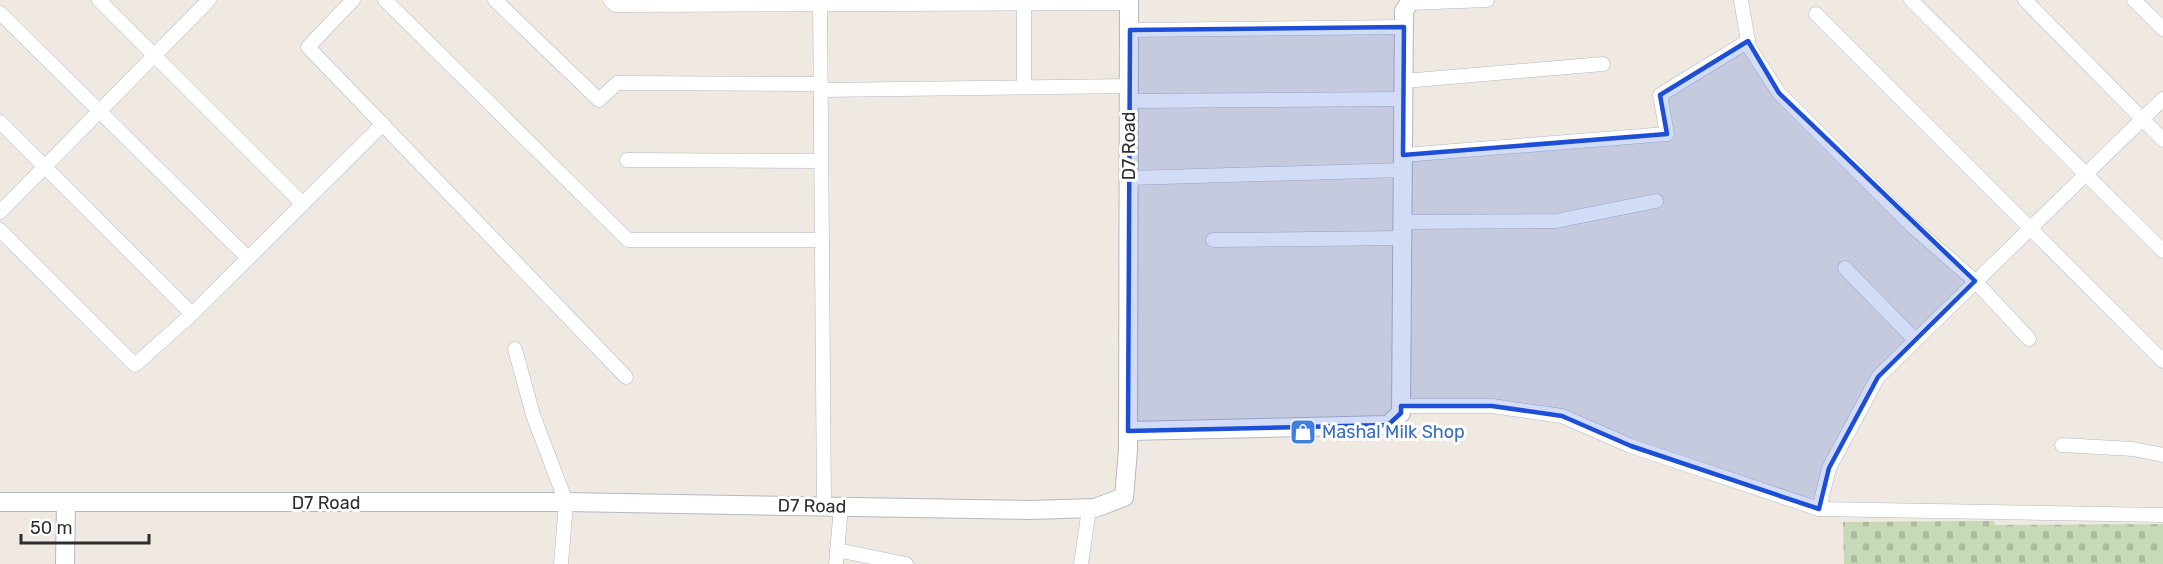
<svg xmlns="http://www.w3.org/2000/svg" width="2163" height="564" viewBox="0 0 2163 564" font-family="Rubik,sans-serif">
  <style>
    .cemetery { fill: url(#cemetery-stones) }
    .lines { fill: none; stroke-linecap: round; stroke-linejoin: round }
    .minor-casing { stroke: #b4b7c1; stroke-width: 15 }
    .tertiary-casing { stroke: #b4b7c1; stroke-width: 20 }
    .minor { stroke: #fff; stroke-width: 14 }
    .tertiary { stroke: #fff; stroke-width: 18 }
    .marked { fill: #1d4ed8; fill-opacity: 0.2; stroke: #1d4ed8; stroke-width: 4.5; stroke-linejoin: round }
    .labels { text-anchor: middle; stroke-width: 6; stroke-linejoin: round; paint-order: stroke }
    .street-label { font-size: 18px; fill: #2e2e2e; stroke: #fff }
    .shop-label { font-size: 18px; fill: #366cbe; stroke: #fff; text-anchor: start }
  </style>
  <defs>
    <pattern id="cemetery-stones" width="16" height="16" patternUnits="userSpaceOnUse" patternTransform="scale(1.5)"><rect width="16" height="16" fill="#c8d9b8"/><path d="M2 7V4a2 2 0 0 1 4 0v3zM10 15v-3a2 2 0 0 1 4 0v3z" fill="#acbb9e"/></pattern>
  </defs>
  <rect width="100%" height="100%" fill="#efe9e1"/>
  <polygon class="cemetery" points="1994,521 1995,525 2163,524 2163,564 1844,564 1843,522"/>
  <g class="lines">
    <g class="minor-casing">
      <g id="minor">
        <polyline points="99,0 303,204"/>
        <polyline points="353,0 308,47 626,377"/>
        <polyline points="385,0 628,240 822,240"/>
        <polyline points="495,0 599,100 617,83 821,84"/>
        <polyline points="610,0 615,5 1129,3"/>
        <polyline points="820,0 824,507"/>
        <polyline points="1741,0 1749,47 1779,93 1912,226 1975,281 2029,339"/>
        <polyline points="1911,0 2163,251"/>
        <polyline points="2025,0 2163,140"/>
        <polyline points="2134,0 2163,29"/>
        <polyline points="1409,3 1487,0"/>
        <polyline points="0,13 248,258"/>
        <polyline points="1816,14 2163,361"/>
        <polyline points="1130,30 1404,27"/>
        <polyline points="1404,81 1603,64"/>
        <polyline points="1024,87 1024,0"/>
        <polyline points="821,90 1130,86"/>
        <polyline points="1130,101 1404,99"/>
        <polyline points="0,122 192,314"/>
        <polyline points="1403,155 1667,134 1660,95 1748,41"/>
        <polyline points="627,160 821,161"/>
        <polyline points="1129,178 1403,170"/>
        <polyline points="0,212 209,0"/>
        <polyline points="1403,222 1556,221 1656,201"/>
        <polyline points="0,230 135,365 192,314 383,124"/>
        <polyline points="1213,240 1402,238"/>
        <polyline points="1845,268 1915,340"/>
        <polyline points="515,349 533,415 566,502 561,564"/>
        <polyline points="1401,406 1492,406 1562,416 1631,446 1819,509 2163,515"/>
        <polyline points="2062,445 2133,449 2163,455"/>
        <polyline points="1819,509 1829,468 1878,377 2163,99"/>
        <polyline points="837,550 906,564"/>
        <polyline points="836,564 841,507"/>
        <polyline points="1081,564 1089,509"/>
      </g>
    </g>
    <g class="tertiary-casing">
      <g id="tertiary">
        <polyline points="1128,431 1388,425 1401,413 1404,11 1411,0"/>
        <polyline points="0,502 566,502 1030,510 1095,508 1124,497 1128,450 1129,0"/>
        <polyline points="65,564 66,502"/>
      </g>
    </g>
    <use href="#minor" class="minor"/>
    <use href="#tertiary" class="tertiary"/>
  </g>
  <path class="marked" d="M 1404,27 L 1403,155 L 1667,134 L 1660,95 L 1748,41 L 1779,93 L 1975,281 L 1878,377 L 1829,468 L 1819,509 L 1631,446 L 1562,416 L 1492,406 L 1401,406 L 1401,413 L 1388,425 L 1128,431 L 1130,30 Z"/>
  <defs>
    <g id="shop-square" transform="scale(1.35)"><rect x="-9" y="-9" width="18" height="18" rx="4" fill="#3f7fe0" stroke="#fff"/><path d="M-5-2.5h2.3a2.7 3.5 0 0 1 5.4 0H5L5.5 6h-11ZM-1.5-2.5h3a1.5 2.3 0 0 0-3 0Z" fill="#fff"/></g>
  </defs>
  <g fill-rule="evenodd">
    <use href="#shop-square" x="1303" y="432"/>
  </g>
  <g class="labels">
    <g class="street-label">
      <text transform="translate(1129 146) rotate(-90)" y="6">D7 Road</text>
      <text x="326" y="509">D7 Road</text>
      <text transform="translate(812 506) rotate(1)" y="6">D7 Road</text>
    </g>
    <g class="shop-label">
      <text x="1322" y="438">Mashal Milk Shop</text>
    </g>
  </g>
  <path d="M21 534v9h128v-9" fill="none" stroke="#2e2e2e" stroke-width="3"/>
  <text x="30" y="534" font-size="18" fill="#2e2e2e" stroke="#ffffff" stroke-width="4.5" paint-order="stroke">50 m</text>
</svg>
